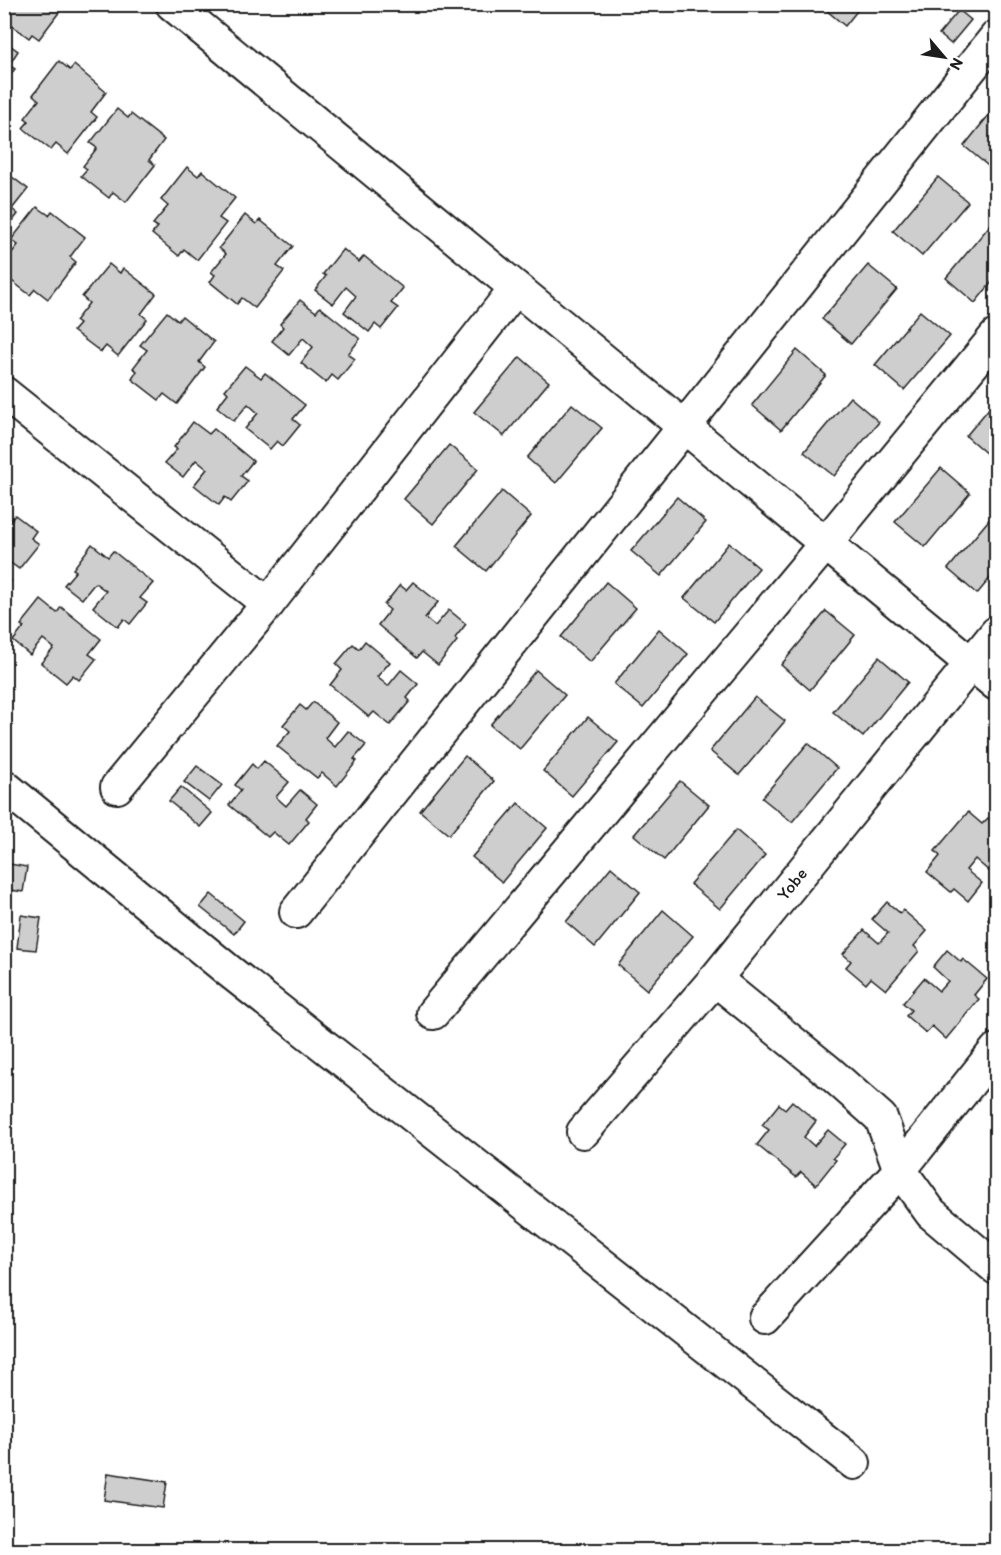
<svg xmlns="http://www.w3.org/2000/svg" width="1001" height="1555" viewBox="0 0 1001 1555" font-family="Itim,sans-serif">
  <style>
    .building { fill: #cecece; stroke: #1c1c1c; stroke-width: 1.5 }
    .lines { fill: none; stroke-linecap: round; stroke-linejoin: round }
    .minor-casing { stroke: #1c1c1c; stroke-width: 36 }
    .minor { stroke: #fff; stroke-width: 32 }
    .labels { text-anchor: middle; stroke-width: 6; stroke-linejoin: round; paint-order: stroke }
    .street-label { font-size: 18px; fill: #1c1c1c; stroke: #fff }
  </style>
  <rect width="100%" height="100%" fill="#fff"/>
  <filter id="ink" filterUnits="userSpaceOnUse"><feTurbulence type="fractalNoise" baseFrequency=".0167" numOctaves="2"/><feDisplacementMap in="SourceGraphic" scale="12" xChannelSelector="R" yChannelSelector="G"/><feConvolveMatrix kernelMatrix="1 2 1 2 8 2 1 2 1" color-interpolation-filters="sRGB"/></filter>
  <g filter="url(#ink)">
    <g class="building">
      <polygon points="4,4 55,4 54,6 60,11 39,39 32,34 29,38 10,24 4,30"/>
      <polygon points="819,4 859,4 861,6 845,26"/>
      <polygon points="959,10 971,20 951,44 939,34"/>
      <polygon points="4,41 18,51 9,65 15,69 4,83"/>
      <polygon points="59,61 70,70 74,65 106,92 91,112 97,117 68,154 56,144 51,150 23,128 29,121 25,118 39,100 33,95"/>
      <polygon points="996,106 996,166 993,170 964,146"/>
      <polygon points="117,109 128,118 131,114 164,140 149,160 155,165 126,202 113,192 109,198 81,176 87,169 83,166 97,148 90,143"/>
      <polygon points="187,167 198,176 202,171 235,198 219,218 226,223 197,260 184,249 179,256 152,234 158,227 153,224 168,206 161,200"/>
      <polygon points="4,171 28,189 12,209 18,214 4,232"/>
      <polygon points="938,177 968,202 922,256 893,231"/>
      <polygon points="37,207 49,215 52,211 85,237 70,257 76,262 48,299 35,289 30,295 4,275 4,271 8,266 4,263 18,245 11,240"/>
      <polygon points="245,215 256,224 260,220 293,246 277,266 284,271 255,308 242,298 237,304 210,282 215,275 211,272 226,254 219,248"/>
      <polygon points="991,224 996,228 996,277 975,303 946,278"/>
      <polygon points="343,249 359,262 364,256 403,288 391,303 398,308 381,329 375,324 369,332 344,312 356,296 346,287 333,304 315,290 326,276 323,274"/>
      <polygon points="109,264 120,273 123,268 156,294 141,314 147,319 118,356 106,346 101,352 73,331 79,324 75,321 89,303 82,297"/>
      <polygon points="868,265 897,289 851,344 822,319"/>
      <polygon points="300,300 316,312 320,307 360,339 348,354 355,359 338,380 332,375 326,383 301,363 313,347 303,338 289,355 272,341 283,327 280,324"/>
      <polygon points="920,311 950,336 904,390 875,365"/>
      <polygon points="167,312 178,321 182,316 214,342 199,362 205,367 177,404 164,394 159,400 132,379 137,371 133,368 147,350 140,345"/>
      <polygon points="797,350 826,375 781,430 752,405"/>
      <polygon points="520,357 549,382 504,436 474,412"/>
      <polygon points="245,366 261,378 265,373 305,405 293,419 300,425 283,446 277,441 270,449 245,429 258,413 248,404 234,421 217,407 228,393 225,390"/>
      <polygon points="850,397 879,422 834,476 804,452"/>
      <polygon points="996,400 996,460 995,461 966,436"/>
      <polygon points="572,404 602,428 556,483 527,458"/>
      <polygon points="193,422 209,434 214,429 253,461 241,476 248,481 231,502 225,497 219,505 194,485 207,469 196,460 183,477 165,463 177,449 174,447"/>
      <polygon points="449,445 478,469 433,524 404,499"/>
      <polygon points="941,468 970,493 925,547 895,522"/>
      <polygon points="502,491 531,516 486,571 456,546"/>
      <polygon points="677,497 706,522 661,576 631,551"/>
      <polygon points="15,515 36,531 31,538 39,544 19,569 4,558 4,518 10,522"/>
      <polygon points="993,515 996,517 996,571 977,594 948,569"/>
      <polygon points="729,543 759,568 714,622 684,598"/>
      <polygon points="92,544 108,557 113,551 153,583 140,598 147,603 130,624 124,619 118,627 93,607 106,591 95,583 82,599 64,585 76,571 73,569"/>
      <polygon points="4,575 11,581 4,589"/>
      <polygon points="413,582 438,602 425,618 435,626 449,610 466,624 455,638 457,641 438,665 422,652 417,658 378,625 390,610 384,605 400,585 406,590"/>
      <polygon points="606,582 636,608 590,662 561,637"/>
      <polygon points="41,600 57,613 61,607 101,639 89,654 96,659 79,680 73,675 66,683 41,663 54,648 43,639 30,655 13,641 24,627 21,625"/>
      <polygon points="826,611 855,635 810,690 781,665"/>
      <polygon points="659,629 688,654 643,708 614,684"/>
      <polygon points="365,641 390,662 377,677 388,686 401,670 418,684 407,698 410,701 390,725 374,712 369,717 330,685 342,670 336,664 353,644 359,649"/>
      <polygon points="879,657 908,682 863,737 833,712"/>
      <polygon points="536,670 565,695 520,749 490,725"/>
      <polygon points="755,697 785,721 739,775 710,751"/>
      <polygon points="313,702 337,722 325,738 335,747 348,731 366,745 354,759 357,761 337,786 322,773 317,778 277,746 290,731 283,725 300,705 306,710"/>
      <polygon points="588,717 618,742 572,796 543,771"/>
      <polygon points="808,743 837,768 792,822 762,798"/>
      <polygon points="465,756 494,781 449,835 420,811"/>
      <polygon points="264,761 289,782 276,797 286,806 300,790 317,804 306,818 309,821 289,845 273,832 268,837 229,805 241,790 235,785 252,764 257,769"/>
      <polygon points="197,766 222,785 209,801 184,782"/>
      <polygon points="680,781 709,805 664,860 634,835"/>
      <polygon points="181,787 212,813 200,827 169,801"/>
      <polygon points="518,803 547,828 502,882 472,857"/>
      <polygon points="968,812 982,824 988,818 996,825 996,865 990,872 975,859 966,870 982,883 968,901 954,889 951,892 927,872 940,856 935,851"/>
      <polygon points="736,830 765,855 720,909 690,884"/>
      <polygon points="4,863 27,867 23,892 4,889"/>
      <polygon points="611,867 640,892 595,947 566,922"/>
      <polygon points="211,894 244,921 234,934 200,907"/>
      <polygon points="887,902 900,913 903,910 927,931 914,946 919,951 886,990 871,978 866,984 846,967 851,961 843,954 864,930 879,943 888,933 872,919"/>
      <polygon points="663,910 693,936 647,990 618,965"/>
      <polygon points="996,910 996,927 988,920"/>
      <polygon points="21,915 41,918 36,950 17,948"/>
      <polygon points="947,950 961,962 963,959 987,979 974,995 979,999 946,1039 932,1026 926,1033 906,1016 911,1010 903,1003 924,978 939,991 948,981 933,967"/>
      <polygon points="792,1101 816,1121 804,1137 814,1146 828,1130 845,1144 833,1158 836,1160 816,1185 801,1172 796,1177 757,1145 769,1130 762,1125 779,1104 785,1109"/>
      <polygon points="108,1473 167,1482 163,1508 104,1500"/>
    </g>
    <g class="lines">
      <g class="minor-casing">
        <g id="minor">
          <polyline points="172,4 996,684"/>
          <polyline points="4,393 268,604"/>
          <polyline points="4,786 229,971 854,1463"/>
          <polyline points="117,787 268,604 516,288"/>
          <polyline points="296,912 996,37"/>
          <polyline points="715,979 828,1071 881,1118 900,1170 931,1213 996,1268"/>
          <polyline points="433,1013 826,543 996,336"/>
          <polyline points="583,1132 715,979 996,633"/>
          <polyline points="765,1318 900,1170 996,1050"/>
        </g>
      </g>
      <use href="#minor" class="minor"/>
    </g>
  </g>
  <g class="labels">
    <g class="street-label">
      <text transform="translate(792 884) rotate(-51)" y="6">Yobe</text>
    </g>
  </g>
  <rect width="1001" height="1555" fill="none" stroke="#fff" stroke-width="24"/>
  <rect x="12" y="12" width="977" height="1531" fill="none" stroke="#1c1c1c" stroke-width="2" filter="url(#ink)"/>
  <g transform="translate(944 57) rotate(119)" stroke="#ffffff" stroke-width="4.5" paint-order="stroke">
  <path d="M0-4.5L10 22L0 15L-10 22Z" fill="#1c1c1c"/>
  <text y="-9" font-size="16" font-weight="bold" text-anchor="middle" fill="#1c1c1c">N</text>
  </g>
</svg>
